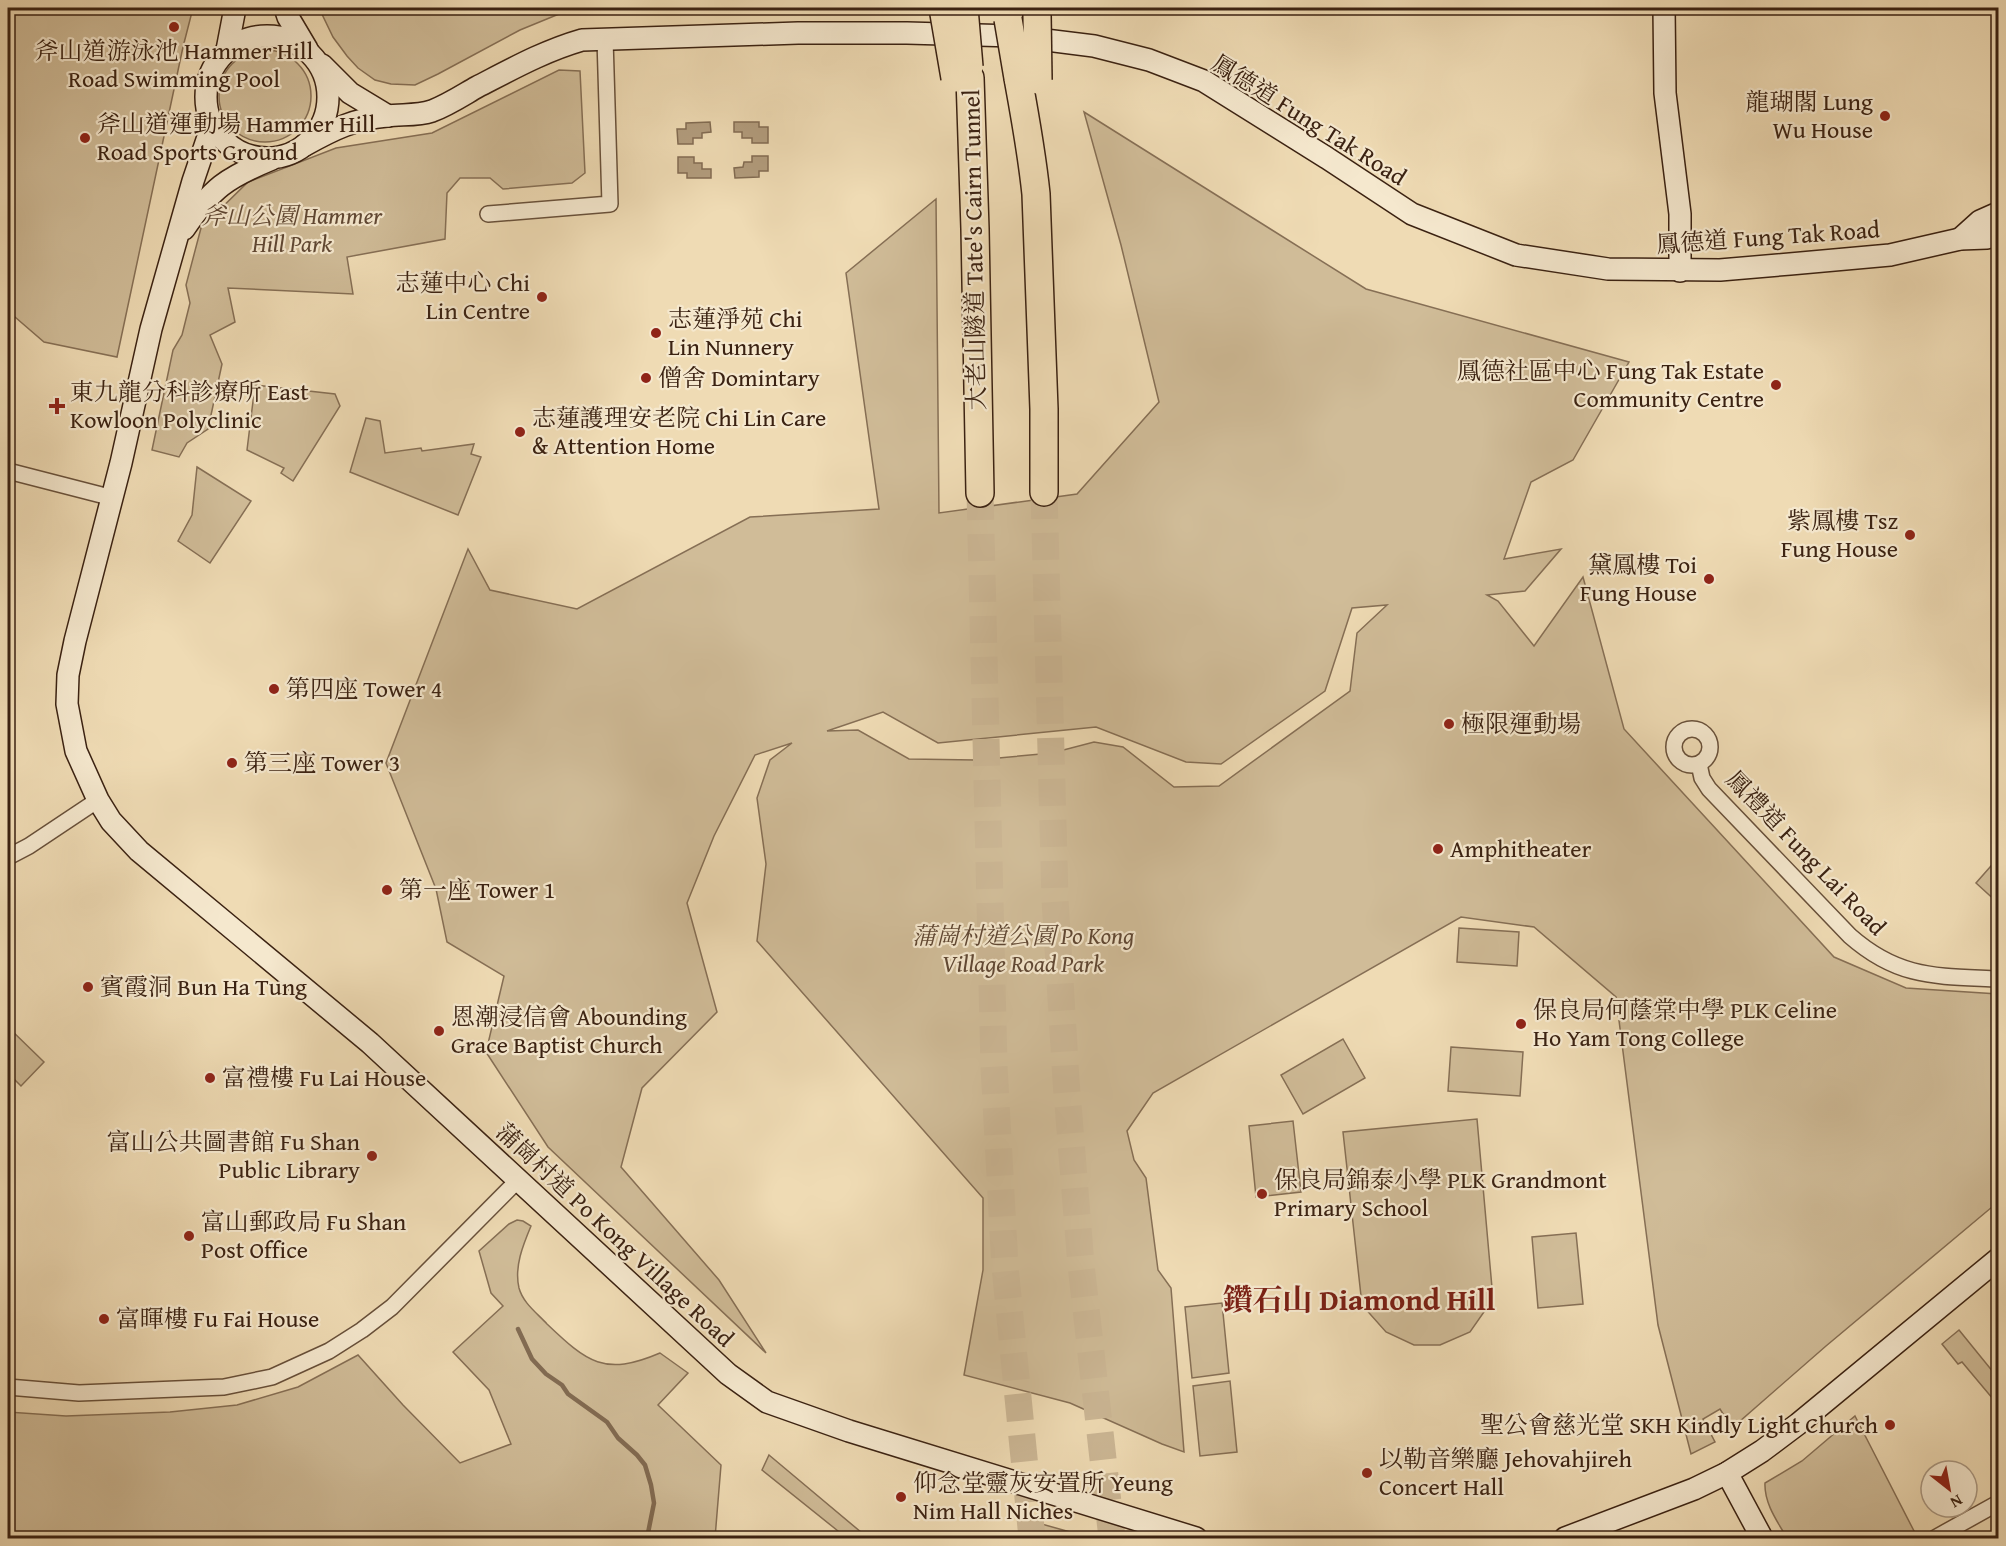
<svg xmlns="http://www.w3.org/2000/svg" width="2006" height="1546" viewBox="0 0 2006 1546" font-family="'Gentium Book Plus','Noto Serif TC',serif">
  <style>
    .green { fill: #d0bc98; stroke: #866f55; stroke-width: 1.5; fill-rule: evenodd }
    .water { fill: #b29c7d; stroke: #826b52; stroke-width: 1.5 }
    .lines { fill: none; stroke-linecap: round; stroke-linejoin: round }
    .stream { stroke: #826b52; stroke-width: 4.5 }
    .highway-tunnel { stroke: #cbb694; stroke-width: 27; stroke-dasharray: 27 14; stroke-linecap: butt }
    .street-casing { stroke: #68503a; stroke-width: 18 }
    .secondary-casing { stroke: #3b2212; stroke-width: 24 }
    .highway-casing { stroke: #3b2212; stroke-width: 30 }
    .street { stroke: #f5e8ce; stroke-width: 15 }
    .secondary { stroke: #f5e8ce; stroke-width: 21 }
    .highway { stroke: #efdbb4; stroke-width: 27 }
    .highway-bridge-casing { stroke: #3b2212; stroke-width: 30; stroke-linecap: butt }
    .highway-bridge { stroke: #efdbb4; stroke-width: 27 }
    .poi-dot { fill: #8f2418; stroke: #f5e8ce; stroke-width: 2 }
    .labels { text-anchor: middle; stroke-width: 4.5; stroke-linejoin: round; paint-order: stroke }
    .poi-label { font-size: 24px; fill: #3b2212; stroke: #f5e8ce; text-anchor: start }
    .street-label { font-size: 24px; fill: #3b2212; stroke: #f5e8ce }
    .park-label { font-size: 24px; font-style: italic; fill: #604834; stroke: #f5e8ce }
    .district-label { font-size: 30px; font-weight: bold; fill: #7a1f14; stroke: #f5e8ce }
  </style>
  <rect width="100%" height="100%" fill="#efdbb4"/>
  <filter id="stains"><feTurbulence type="fractalNoise" baseFrequency=".00333" numOctaves="4"/><feColorMatrix values="0 0 0 0 .2 0 0 0 0 .09 0 0 0 0 .02 0 0 0 .5 -.17"/></filter>
  <radialGradient id="worn" r=".72"><stop offset=".6" stop-color="#630" stop-opacity="0"/><stop offset="1" stop-color="#630" stop-opacity=".3"/></radialGradient>
  <g class="green">
    <polygon points="8,8 193,8 183,47 117,357 44,342 8,311"/>
    <polygon points="319,8 730,8 559,14 520,30 438,74 415,85 391,84 375,80 358,68 347,56 333,37"/>
    <circle cx="265" cy="96" r="46"/>
    <polygon points="559,70 580,71 585,173 572,183 503,189 490,178 460,178 447,193 445,239 347,257 353,294 228,288 235,322 210,335 222,364 208,429 187,443 179,457 152,450 173,350 182,335 190,303 186,285 201,228 248,182 336,148 432,133"/>
    <path d="M 1084,112 L 1366,289 L 1629,362 L 1573,460 L 1531,482 L 1504,559 L 1561,549 L 1525,591 L 1487,595 L 1498,601 L 1534,646 L 1583,577 L 1624,729 L 1834,957 L 1906,988 L 1998,994 L 1998,1202 L 1826,1346 L 1732,1428 L 1720,1409 L 1703,1419 L 1715,1442 L 1691,1454 L 1658,1325 L 1616,997 L 1534,927 L 1461,917 L 1153,1093 L 1127,1131 L 1134,1160 L 1146,1178 L 1158,1270 L 1171,1288 L 1184,1452 L 1162,1444 L 1070,1403 L 964,1375 L 983,1270 L 983,1198 L 757,941 L 766,864 L 757,798 L 770,760 L 792,743 L 755,755 L 714,836 L 687,903 L 717,1012 L 642,1088 L 621,1167 L 719,1280 L 766,1353 L 548,1147 L 486,1052 L 504,976 L 447,942 L 436,889 L 386,763 L 468,549 L 490,590 L 577,609 L 750,517 L 879,509 L 846,273 L 936,199 L 939,513 L 1077,494 L 1159,402 L 1121,245 ZM 1387,605 L 1357,633 L 1350,691 L 1219,786 L 1174,787 L 1123,747 L 1094,742 L 1052,753 L 976,760 L 909,759 L 858,730 L 827,731 L 883,712 L 938,743 L 1096,727 L 1186,762 L 1221,764 L 1325,691 L 1352,608 Z"/>
    <polygon points="255,385 335,394 340,406 293,481 281,473 284,468 247,450"/>
    <polygon points="366,418 380,421 385,453 421,448 422,451 474,444 471,454 481,457 458,515 350,472"/>
    <polygon points="197,467 251,501 210,563 178,541 192,515"/>
    <polygon points="1998,858 1998,903 1976,883"/>
    <polygon points="1459,928 1519,932 1517,966 1457,962"/>
    <polygon points="8,1027 44,1062 21,1086 8,1073"/>
    <polygon points="1343,1039 1365,1078 1303,1114 1281,1075"/>
    <polygon points="1451,1047 1523,1052 1520,1096 1448,1091"/>
    <polygon points="1477,1119 1493,1299 1470,1332 1440,1345 1414,1345 1386,1332 1362,1305 1343,1132"/>
    <polygon points="1293,1121 1301,1192 1256,1197 1249,1126"/>
    <path d="M 517,1220 L 523,1221 L 531,1226 C 523,1245 514,1267 519,1288 C 523,1303 537,1313 547,1324 C 587,1362 604,1377 660,1353 L 688,1373 L 658,1405 L 721,1465 L 715,1538 L 8,1538 L 8,1412 L 66,1416 L 170,1412 L 237,1405 L 298,1387 L 358,1355 L 403,1405 L 460,1463 L 511,1444 L 489,1390 L 453,1352 L 503,1306 L 491,1293 L 479,1251 L 509,1224 Z"/>
    <polygon points="1576,1233 1583,1304 1538,1308 1532,1237"/>
    <polygon points="1222,1303 1229,1373 1192,1378 1185,1307"/>
    <polygon points="1959,1330 1998,1378 1998,1405 1962,1362 1958,1364 1942,1344"/>
    <polygon points="1230,1381 1237,1452 1200,1456 1193,1386"/>
    <path d="M 1855,1416 L 1914,1531 L 1900,1538 L 1787,1538 C 1777,1521 1764,1503 1765,1483 L 1802,1461 Z"/>
    <polygon points="769,1455 868,1538 844,1538 838,1531 762,1470"/>
    <polygon points="1038,1523 1081,1535 1080,1538 1034,1538"/>
  </g>
  <g class="water">
    <polygon points="710,122 711,132 702,133 702,138 693,138 693,144 678,144 677,129 686,129 686,123"/>
    <polygon points="734,122 759,122 759,127 768,127 768,143 752,143 752,138 742,138 742,132 734,132"/>
    <polygon points="752,156 768,156 768,171 759,171 759,177 735,178 734,168 743,167 744,162 752,162"/>
    <polygon points="678,157 694,157 694,163 702,163 702,169 711,169 711,178 687,178 687,173 678,173"/>
  </g>
  <g class="lines">
    <polyline class="stream" points="518,1329 532,1359 546,1374 562,1385 568,1394 607,1422 618,1438 637,1455 645,1465 651,1485 654,1503 647,1538"/>
    <g class="highway-tunnel">
      <polyline points="1044,492 1055,899 1066,1080 1081,1265 1112,1538"/>
      <polyline points="980,493 994,1066 1005,1267 1032,1538"/>
    </g>
    <g class="street-casing">
      <g id="street">
        <polyline points="488,214 610,204 605,39"/>
        <polyline points="8,471 113,498"/>
        <circle cx="1692" cy="747" r="18"/>
        <path d="M 1699,764 L 1702,778 L 1709,789 L 1850,936 C 1899,979 1937,976 1998,979"/>
        <polyline points="8,857 29,846 98,800"/>
        <polyline points="8,1387 79,1393 224,1387 272,1377 329,1351 362,1330 392,1307 518,1180"/>
        <polyline points="1935,1538 1998,1503"/>
      </g>
    </g>
    <g class="secondary-casing">
      <g id="secondary">
        <polyline points="285,8 288,17 307,49"/>
        <polyline points="1664,8 1665,93 1680,214 1680,271"/>
        <circle cx="267" cy="97" r="61"/>
        <polyline points="227,50 235,8"/>
        <polyline points="322,65 350,93 388,116"/>
        <polyline points="212,125 193,181 151,329 121,463 75,641 68,675 67,704 76,751 98,800 111,821 139,851 370,1043 728,1374 767,1402 849,1431 1196,1538"/>
        <path d="M 305,145 C 334,129 354,119 387,116 C 402,114 417,116 432,111 C 448,105 463,95 477,87 C 512,69 544,51 582,40 L 798,33 L 907,33 L 1014,36 L 1094,46 L 1149,60 L 1204,81 L 1327,158 L 1412,214 L 1516,255 L 1608,269 L 1720,270 L 1790,264 L 1890,255 L 1960,239 L 1987,238 L 1998,234"/>
        <path d="M 184,229 C 212,188 226,178 272,159"/>
        <polyline points="1960,239 1980,221 1998,213"/>
        <polyline points="1727,1473 1762,1538"/>
        <polyline points="1565,1538 1694,1489 1727,1473 1762,1451 1798,1424 1998,1259"/>
      </g>
    </g>
    <g class="highway-casing">
      <g id="highway">
        <polyline points="970,78 975,229 980,493"/>
        <path d="M 1018,78 C 1025,116 1032,155 1036,194 L 1044,409 L 1044,492"/>
      </g>
    </g>
    <use href="#street" class="street"/>
    <use href="#secondary" class="secondary"/>
    <use href="#highway" class="highway"/>
    <g class="highway-bridge-casing">
      <g id="highway-bridge">
        <polyline points="943,8 955,78"/>
        <polyline points="964,8 969,67"/>
        <polyline points="1037,14 1038,80"/>
        <polyline points="1008,19 1018,78"/>
      </g>
    </g>
    <use href="#highway-bridge" class="highway-bridge"/>
  </g>
  <g class="poi-dot">
    <circle cx="174" cy="27" r="6"/>
    <circle cx="1885" cy="116" r="6"/>
    <circle cx="85" cy="138" r="6"/>
    <circle cx="542" cy="297" r="6"/>
    <circle cx="656" cy="333" r="6"/>
    <circle cx="646" cy="378" r="6"/>
    <circle cx="1776" cy="385" r="6"/>
    <path d="M54 397h6v6h6v6h-6v6h-6v-6h-6v-6h6z"/>
    <circle cx="520" cy="432" r="6"/>
    <circle cx="1910" cy="535" r="6"/>
    <circle cx="1709" cy="579" r="6"/>
    <circle cx="274" cy="689" r="6"/>
    <circle cx="1449" cy="724" r="6"/>
    <circle cx="232" cy="763" r="6"/>
    <circle cx="1438" cy="849" r="6"/>
    <circle cx="387" cy="890" r="6"/>
    <circle cx="88" cy="987" r="6"/>
    <circle cx="1521" cy="1024" r="6"/>
    <circle cx="439" cy="1031" r="6"/>
    <circle cx="210" cy="1078" r="6"/>
    <circle cx="372" cy="1156" r="6"/>
    <circle cx="1262" cy="1194" r="6"/>
    <circle cx="189" cy="1236" r="6"/>
    <circle cx="104" cy="1319" r="6"/>
    <circle cx="1890" cy="1425" r="6"/>
    <circle cx="1367" cy="1473" r="6"/>
    <circle cx="901" cy="1497" r="6"/>
  </g>
  <g class="labels">
    <g class="poi-label">
      <text x="174" y="59" text-anchor="middle">斧山道游泳池 Hammer Hill<tspan x="174" dy="28">Road Swimming Pool</tspan></text>
      <text x="1873" y="110" text-anchor="end">龍瑚閣 Lung<tspan x="1873" dy="28">Wu House</tspan></text>
      <text x="97" y="132">斧山道運動場 Hammer Hill<tspan x="97" dy="28">Road Sports Ground</tspan></text>
      <text x="530" y="291" text-anchor="end">志蓮中心 Chi<tspan x="530" dy="28">Lin Centre</tspan></text>
      <text x="668" y="327">志蓮淨苑 Chi<tspan x="668" dy="28">Lin Nunnery</tspan></text>
      <text x="1764" y="379" text-anchor="end">鳳德社區中心 Fung Tak Estate<tspan x="1764" dy="28">Community Centre</tspan></text>
      <text x="658" y="386">僧舍 Domintary</text>
      <text x="70" y="400">東九龍分科診療所 East<tspan x="70" dy="28">Kowloon Polyclinic</tspan></text>
      <text x="532" y="426">志蓮護理安老院 Chi Lin Care<tspan x="532" dy="28">&amp; Attention Home</tspan></text>
      <text x="1898" y="529" text-anchor="end">紫鳳樓 Tsz<tspan x="1898" dy="28">Fung House</tspan></text>
      <text x="1697" y="573" text-anchor="end">黛鳳樓 Toi<tspan x="1697" dy="28">Fung House</tspan></text>
      <text x="286" y="697">第四座 Tower 4</text>
      <text x="1461" y="732">極限運動場</text>
      <text x="244" y="771">第三座 Tower 3</text>
      <text x="1450" y="857">Amphitheater</text>
      <text x="399" y="898">第一座 Tower 1</text>
      <text x="100" y="995">賓霞洞 Bun Ha Tung</text>
      <text x="1533" y="1018">保良局何蔭棠中學 PLK Celine<tspan x="1533" dy="28">Ho Yam Tong College</tspan></text>
      <text x="451" y="1025">恩潮浸信會 Abounding<tspan x="451" dy="28">Grace Baptist Church</tspan></text>
      <text x="222" y="1086">富禮樓 Fu Lai House</text>
      <text x="360" y="1150" text-anchor="end">富山公共圖書館 Fu Shan<tspan x="360" dy="28">Public Library</tspan></text>
      <text x="1274" y="1188">保良局錦泰小學 PLK Grandmont<tspan x="1274" dy="28">Primary School</tspan></text>
      <text x="201" y="1230">富山郵政局 Fu Shan<tspan x="201" dy="28">Post Office</tspan></text>
      <text x="116" y="1327">富暉樓 Fu Fai House</text>
      <text x="1878" y="1433" text-anchor="end">聖公會慈光堂 SKH Kindly Light Church</text>
      <text x="1379" y="1467">以勒音樂廳 Jehovahjireh<tspan x="1379" dy="28">Concert Hall</tspan></text>
      <text x="913" y="1491">仰念堂靈灰安置所 Yeung<tspan x="913" dy="28">Nim Hall Niches</tspan></text>
    </g>
    <g class="street-label">
      <text transform="translate(1309 120) rotate(32)" y="8">鳳德道 Fung Tak Road</text>
      <text transform="translate(1768 237) rotate(-4)" y="8">鳳德道 Fung Tak Road</text>
      <text transform="translate(974 250) rotate(-91)" y="8">大老山隧道 Tate's Cairn Tunnel</text>
      <text transform="translate(1806 853) rotate(46)" y="8">鳳禮道 Fung Lai Road</text>
      <text transform="translate(615 1235) rotate(43)" y="8">蒲崗村道 Po Kong Village Road</text>
    </g>
    <g class="park-label">
      <text x="292" y="224">斧山公園 Hammer<tspan x="292" dy="28">Hill Park</tspan></text>
      <text x="1023" y="944">蒲崗村道公園 Po Kong<tspan x="1023" dy="28">Village Road Park</tspan></text>
    </g>
    <g class="district-label">
      <text x="1359" y="1310">鑽石山 Diamond Hill</text>
    </g>
  </g>
  <rect width="2006" height="1546" fill="none" stroke="#efdbb4" stroke-width="30"/>
  <rect x="9" y="9" width="1988" height="1528" fill="none" stroke="#3b2212" stroke-width="3"/>
  <rect x="15" y="15" width="1976" height="1516" fill="none" stroke="#3b2212" stroke-width="1.5"/>
  <g transform="translate(1949 1489) rotate(149)"><circle r="28" fill="#f5e8ce" stroke="#ab9983" stroke-width="1.5"/>
  <path d="M0-4.5L10 22L0 15L-10 22Z" fill="#8f2418"/>
  <text y="-9" font-size="16" font-weight="bold" text-anchor="middle" fill="#3b2212">N</text>
  </g>
  <rect width="100%" height="100%" filter="url(#stains)"/>
  <rect width="100%" height="100%" fill="url(#worn)"/>
</svg>
